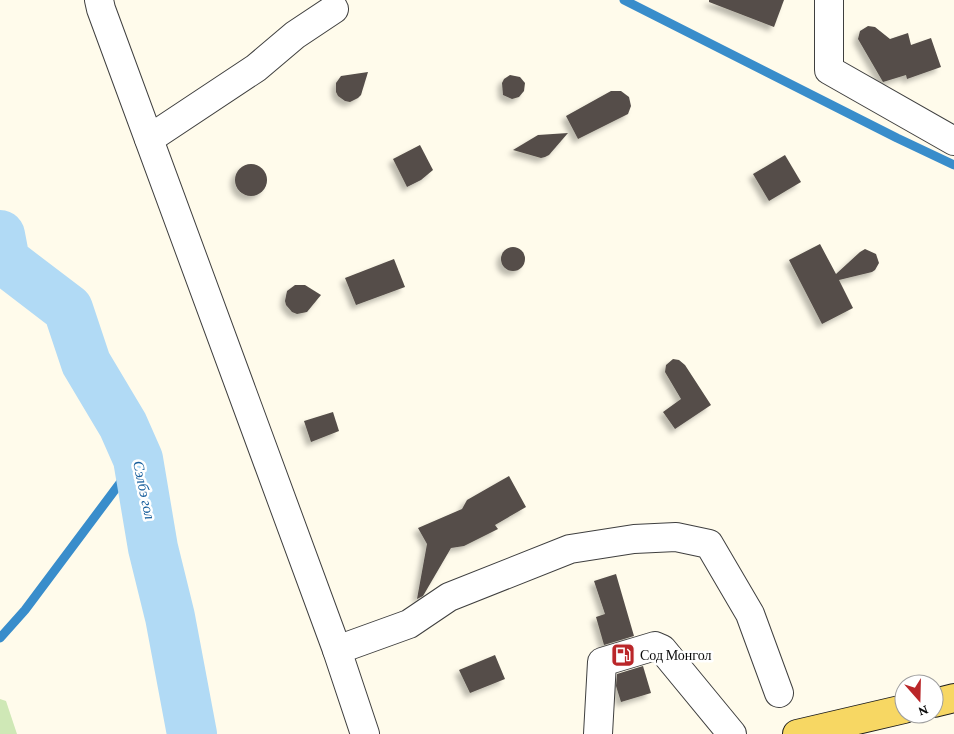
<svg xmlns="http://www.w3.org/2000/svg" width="954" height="734" viewBox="0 0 954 734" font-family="'Crimson Pro',serif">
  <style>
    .green { fill: #cfe8b6 }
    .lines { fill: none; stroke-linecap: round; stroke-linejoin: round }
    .stream { stroke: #398dcb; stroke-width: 9 }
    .river { stroke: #b1daf5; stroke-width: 50 }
    .building { fill: #544d48; filter: url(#shadow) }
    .minor-casing { stroke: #3f3f3f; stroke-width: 30 }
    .major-casing { stroke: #1d1d1d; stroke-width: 30 }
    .minor { stroke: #fff; stroke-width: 28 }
    .major { stroke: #f7d763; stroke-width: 28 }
    .labels { text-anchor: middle; stroke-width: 5; stroke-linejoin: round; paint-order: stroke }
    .poi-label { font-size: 14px; fill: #0c0c0c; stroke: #fff; text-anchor: start }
    .water-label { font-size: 15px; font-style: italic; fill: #175e9c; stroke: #fff }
  </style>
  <defs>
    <filter id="shadow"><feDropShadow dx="-4.5" dy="4.5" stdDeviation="2.5" flood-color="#0004"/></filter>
  </defs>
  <rect width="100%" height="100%" fill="#fffbeb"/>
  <polygon class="green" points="0,699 6,701 17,734 0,734"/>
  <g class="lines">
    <g class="stream">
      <polyline points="624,0 897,138 954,165"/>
      <polyline points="0,260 5,261"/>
      <polyline points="0,638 25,610 138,459"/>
    </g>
    <polyline class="river" points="0,235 5,261 68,309 86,363 123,425 138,459 153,548 170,617 192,734"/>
  </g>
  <g class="building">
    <polygon points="709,0 784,0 774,27 709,2"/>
    <polygon points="868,26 875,27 890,39 908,33 911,45 931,38 941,67 907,79 906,75 883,82 858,39 860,31"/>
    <polygon points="368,72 361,95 358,98 350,102 345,101 338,96 336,92 336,83 341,76"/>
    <polygon points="510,75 520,77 525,83 524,91 519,97 512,99 503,95 502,83 504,79"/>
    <polygon points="611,91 621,91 629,97 631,106 628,114 578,139 566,116"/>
    <polygon points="568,133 549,155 545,157 541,158 513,150 538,135"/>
    <polygon points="420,145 433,170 421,180 407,187 393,159"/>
    <polygon points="785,155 801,182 769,201 753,174"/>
    <circle cx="251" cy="180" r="16"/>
    <polygon points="820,244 836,274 860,252 865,249 876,254 879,263 875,270 872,272 839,280 853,308 822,324 789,260"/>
    <circle cx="513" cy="259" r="12"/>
    <polygon points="394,259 405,287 356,305 345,278"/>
    <polygon points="295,285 305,285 321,295 307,312 297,314 292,312 286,305 285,301 287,291"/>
    <polygon points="673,359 679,360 685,365 711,405 675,429 663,412 681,399 665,372 666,365"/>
    <polygon points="333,412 339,431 311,442 304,421"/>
    <polygon points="509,476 526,507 495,525 498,529 464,546 451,548 423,596 417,599 427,544 418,528 462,509 467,500"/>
    <polygon points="616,574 634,636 604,645 596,617 605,614 594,581"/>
    <polygon points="495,655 505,679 470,693 459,670"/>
    <polygon points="643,666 651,693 621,702 616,686 617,674"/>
  </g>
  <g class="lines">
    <g class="minor-casing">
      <g id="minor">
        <polyline points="99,0 101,9 337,650 365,734"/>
        <polyline points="829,0 829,70 954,141"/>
        <polyline points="149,139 256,68 295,35 334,9"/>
        <polyline points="337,650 409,624 449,597 570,549 634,539 676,537 709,544 750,614 779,693"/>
        <polyline points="598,734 602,662 655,646 662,649 732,734"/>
      </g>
    </g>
    <g class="major-casing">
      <g id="major">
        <polyline points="934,703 954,698"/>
        <polyline points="797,734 904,709"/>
      </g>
    </g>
    <use href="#minor" class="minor"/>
    <use href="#major" class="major"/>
  </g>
  <defs>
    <g id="fuel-square" transform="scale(1.25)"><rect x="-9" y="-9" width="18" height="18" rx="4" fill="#ba2629" stroke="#fff"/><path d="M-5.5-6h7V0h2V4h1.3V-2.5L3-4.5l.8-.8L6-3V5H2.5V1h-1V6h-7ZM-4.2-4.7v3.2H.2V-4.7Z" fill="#fff"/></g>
  </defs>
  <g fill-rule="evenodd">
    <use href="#fuel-square" x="623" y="655"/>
  </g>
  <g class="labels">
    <g class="poi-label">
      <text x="640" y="660">Сод Монгол</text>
    </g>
    <g class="water-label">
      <text transform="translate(144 490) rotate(78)" y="5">Сэлбэ гол</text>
    </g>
  </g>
  <g transform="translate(919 699) rotate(160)"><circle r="24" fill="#ffffff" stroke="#9e9e9e"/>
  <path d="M0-4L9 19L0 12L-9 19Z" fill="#ba2629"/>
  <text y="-8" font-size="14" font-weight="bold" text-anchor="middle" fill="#0c0c0c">N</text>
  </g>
</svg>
